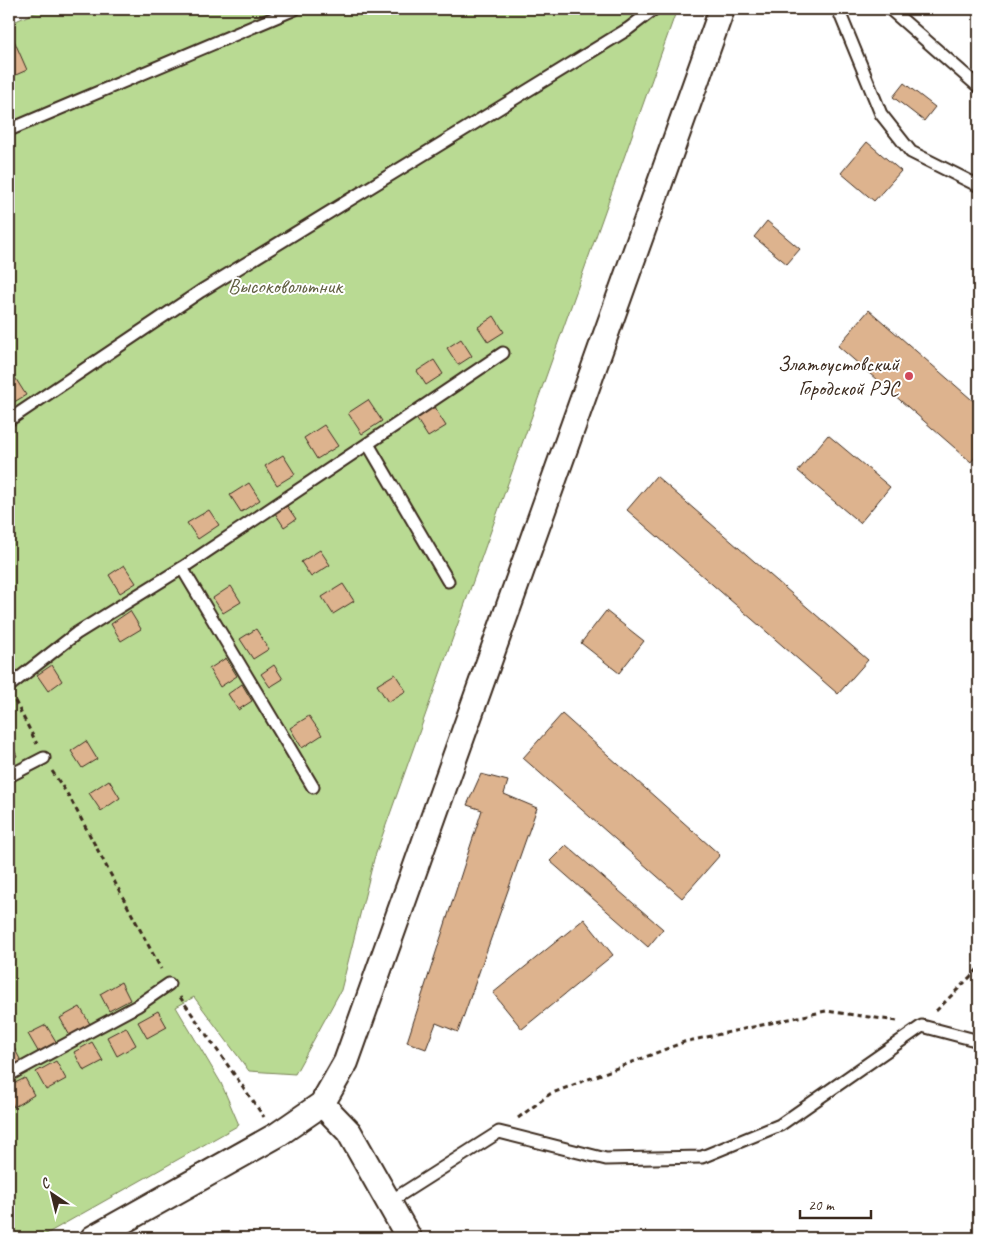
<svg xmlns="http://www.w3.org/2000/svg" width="988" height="1247" viewBox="0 0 988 1247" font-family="Caveat,sans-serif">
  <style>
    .green { fill: #b9da93; stroke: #7a8258 }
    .building { fill: #ddb38e; stroke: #3b2a1e }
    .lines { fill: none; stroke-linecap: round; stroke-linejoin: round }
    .lane-casing { stroke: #3b2a1e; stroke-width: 15 }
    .street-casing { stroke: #3b2a1e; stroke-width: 28 }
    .path { stroke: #3b2a1e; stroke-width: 3; stroke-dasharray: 5 4; stroke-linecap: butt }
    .lane { stroke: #fff; stroke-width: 11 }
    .street { stroke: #fff; stroke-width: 24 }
    .poi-dot { fill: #d1495b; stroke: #fff; stroke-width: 2 }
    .labels { text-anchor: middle; stroke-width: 4; stroke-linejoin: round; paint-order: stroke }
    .park-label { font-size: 21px; fill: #615f41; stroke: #fff }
    .poi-label { font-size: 21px; fill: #3b2a1e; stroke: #fff; text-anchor: end }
  </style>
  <rect width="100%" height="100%" fill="#fff"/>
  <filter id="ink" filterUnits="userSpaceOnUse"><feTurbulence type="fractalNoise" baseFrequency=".02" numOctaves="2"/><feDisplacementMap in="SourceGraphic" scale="10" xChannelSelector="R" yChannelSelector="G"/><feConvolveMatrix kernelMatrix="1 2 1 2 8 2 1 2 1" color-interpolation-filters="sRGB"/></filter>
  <g filter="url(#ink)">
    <polygon class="green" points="43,9 677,9 374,859 341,990 295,1074 249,1071 194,997 176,1007 221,1083 239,1125 39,1238 9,1238 9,24"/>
    <g class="building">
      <polygon points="9,29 27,70 9,78"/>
      <polygon points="904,83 935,107 924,121 893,97"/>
      <polygon points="867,142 901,171 874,201 841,173"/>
      <polygon points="767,221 800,249 787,264 754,237"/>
      <polygon points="869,310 979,406 979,452 971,462 838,346"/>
      <polygon points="494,316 504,332 488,342 478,327"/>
      <polygon points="461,339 472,356 458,365 447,348"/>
      <polygon points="434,360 443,374 426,385 417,371"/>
      <polygon points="14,376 26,395 9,405 9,379"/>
      <polygon points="368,400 382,421 362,434 348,413"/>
      <polygon points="434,407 446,426 428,437 416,418"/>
      <polygon points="324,425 338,446 317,459 304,438"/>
      <polygon points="828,435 890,487 860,523 798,471"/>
      <polygon points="283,455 295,474 277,485 265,466"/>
      <polygon points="656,476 868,660 838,694 627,510"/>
      <polygon points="249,483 260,500 241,512 230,495"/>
      <polygon points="287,506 296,519 284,527 275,513"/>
      <polygon points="209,510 219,525 198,539 187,523"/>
      <polygon points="320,550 330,565 311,577 301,562"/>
      <polygon points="124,565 136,583 120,593 109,575"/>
      <polygon points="343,584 354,601 333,614 322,597"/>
      <polygon points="231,586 241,602 223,613 213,598"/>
      <polygon points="130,611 141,629 121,641 111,624"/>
      <polygon points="606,611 644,641 619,673 581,643"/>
      <polygon points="256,629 269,649 253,659 240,639"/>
      <polygon points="226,658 237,676 220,687 209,669"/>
      <polygon points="52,665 62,681 48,691 37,675"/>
      <polygon points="274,665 283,679 270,687 261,674"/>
      <polygon points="395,674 406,691 388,702 377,685"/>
      <polygon points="242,684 252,701 238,710 228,694"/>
      <polygon points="562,714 720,855 682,898 523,758"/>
      <polygon points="309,716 322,735 302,748 290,728"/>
      <polygon points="9,739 17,756 9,760"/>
      <polygon points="86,741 97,759 82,768 71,751"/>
      <polygon points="481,774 508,781 504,794 537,808 458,1032 436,1023 426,1049 407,1042 482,810 467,805"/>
      <polygon points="109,780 120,798 101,811 89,793"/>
      <polygon points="566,845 663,929 648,947 550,861"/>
      <polygon points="584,919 613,955 522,1029 493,993"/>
      <polygon points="121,982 130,1000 109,1011 100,994"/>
      <polygon points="80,1007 90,1024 70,1036 60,1018"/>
      <polygon points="158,1011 167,1027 147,1038 138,1022"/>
      <polygon points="46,1025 57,1043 39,1053 28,1034"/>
      <polygon points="126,1027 136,1045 117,1056 107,1037"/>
      <polygon points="11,1042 21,1061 9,1067 9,1043"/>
      <polygon points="92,1042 103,1061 84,1071 74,1052"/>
      <polygon points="56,1061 66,1079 46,1090 36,1072"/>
      <polygon points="25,1078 34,1095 14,1107 9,1098 9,1086"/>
    </g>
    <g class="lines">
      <g class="lane-casing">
        <g id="lane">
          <polyline points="838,9 881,114 911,152 979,186"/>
          <polyline points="890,9 979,87"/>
          <polyline points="9,130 295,9"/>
          <polyline points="9,420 201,291 628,29 654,9"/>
          <polyline points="368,444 448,581"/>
          <polyline points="182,568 313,787"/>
          <polyline points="9,686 77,633 182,568 503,353"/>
          <polyline points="9,776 44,758"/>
          <polyline points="9,1075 137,1006 169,984"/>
          <polyline points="389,1202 499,1132 606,1159 702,1157 780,1125 922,1026 979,1041"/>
        </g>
      </g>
      <g class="street-casing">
        <g id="street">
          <polyline points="322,1104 349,1132 409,1238"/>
          <polyline points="93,1238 277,1135 322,1104 346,1062 722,9"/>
        </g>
      </g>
      <g class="path">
        <polyline points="15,701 37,744"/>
        <polyline points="52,771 70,798 161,969"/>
        <polyline points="180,997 264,1117"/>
        <polyline points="936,1011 979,968"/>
        <polyline points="518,1118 550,1094 684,1042 826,1011 897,1021"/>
      </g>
      <use href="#lane" class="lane"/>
      <use href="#street" class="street"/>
    </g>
  </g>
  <circle class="poi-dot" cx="909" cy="376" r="5"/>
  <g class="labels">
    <g class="park-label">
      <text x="285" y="293">Высоковольтник</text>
    </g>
    <g class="poi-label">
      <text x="899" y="371">Златоустовский<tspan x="899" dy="24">Городской РЭС</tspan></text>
    </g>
  </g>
  <rect width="988" height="1247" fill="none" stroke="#fff" stroke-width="30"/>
  <rect x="15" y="15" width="958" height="1217" fill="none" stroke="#3b2a1e" stroke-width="2" filter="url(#ink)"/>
  <g transform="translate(52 1194) rotate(325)" stroke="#ffffff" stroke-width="4" paint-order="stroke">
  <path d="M0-4L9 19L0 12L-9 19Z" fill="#3b2a1e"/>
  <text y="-8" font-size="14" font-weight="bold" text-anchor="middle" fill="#3b2a1e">С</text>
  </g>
  <path d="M800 1210v8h71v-8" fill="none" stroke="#3b2a1e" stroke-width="2.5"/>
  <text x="808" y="1210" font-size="15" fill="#3b2a1e" stroke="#ffffff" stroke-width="4" paint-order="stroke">20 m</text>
</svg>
